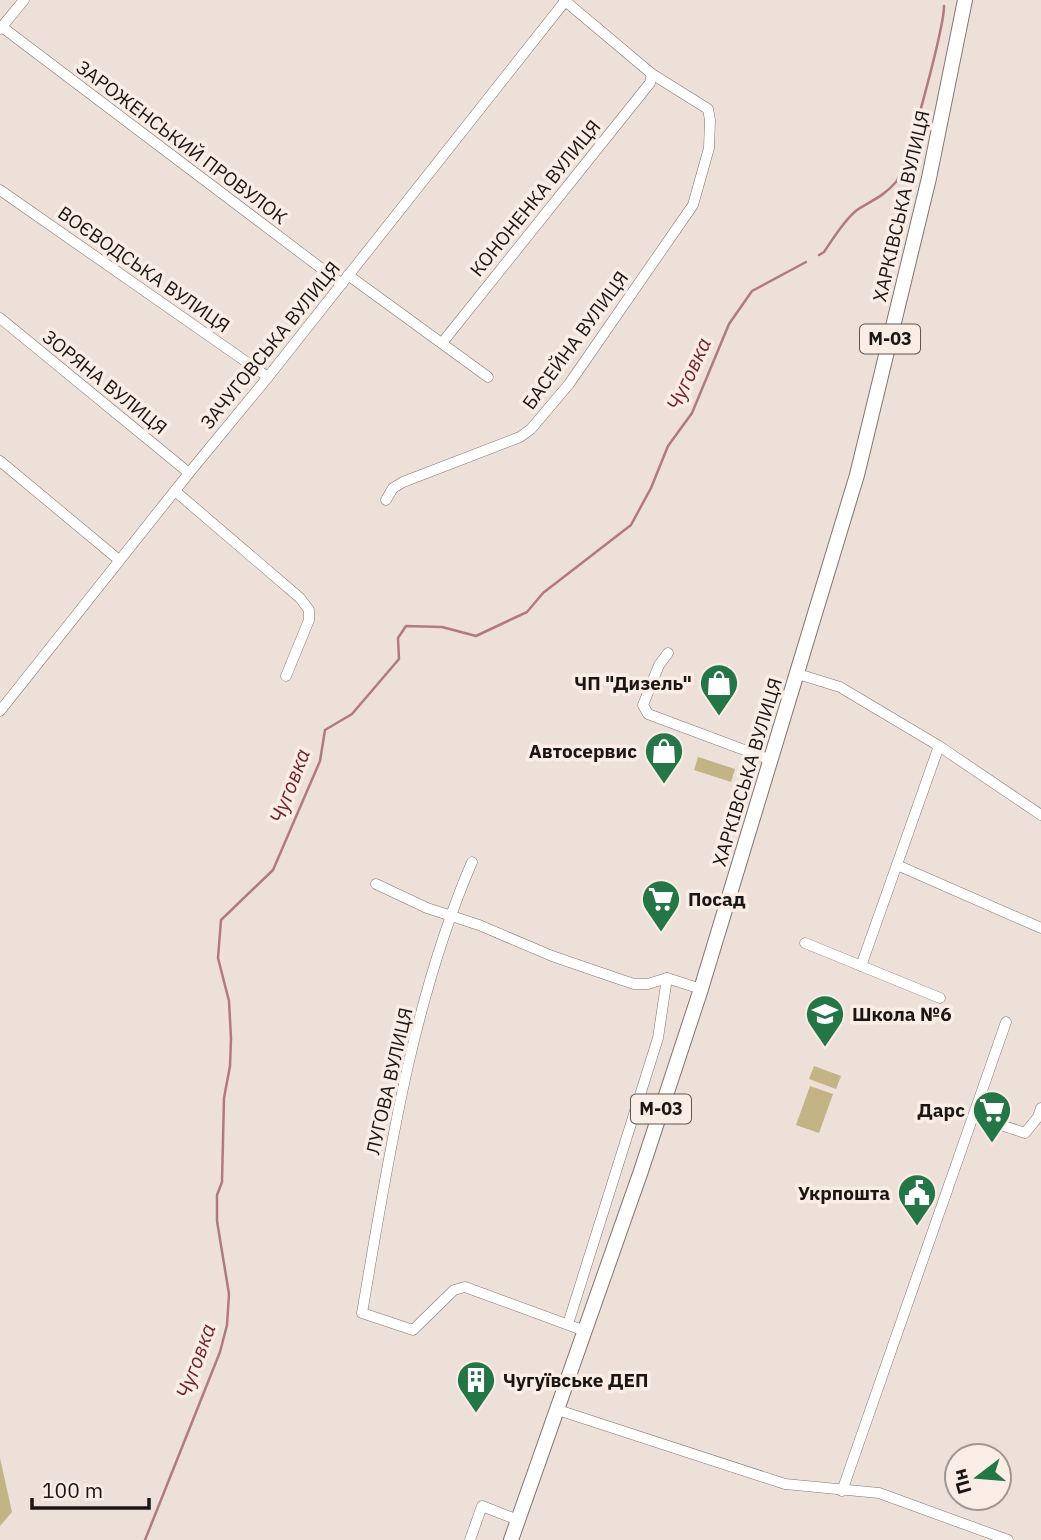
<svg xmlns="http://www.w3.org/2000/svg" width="1041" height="1540" viewBox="0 0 1041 1540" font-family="'IBM Plex Sans',sans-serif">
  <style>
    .green { fill: #c2b484 }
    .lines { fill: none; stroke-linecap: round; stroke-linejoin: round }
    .stream { stroke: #b27a7e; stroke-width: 2.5 }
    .minor-casing { stroke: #817670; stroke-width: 11 }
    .highway-casing { stroke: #817670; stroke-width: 16 }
    .minor { stroke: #fff; stroke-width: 10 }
    .highway { stroke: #fff; stroke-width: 14 }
    .labels { text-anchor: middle; stroke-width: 7; stroke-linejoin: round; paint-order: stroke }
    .shield { fill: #f9ede6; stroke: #5d5652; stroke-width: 2 }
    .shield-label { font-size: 18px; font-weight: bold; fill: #1a1613 }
    .street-label { font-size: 19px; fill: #1a1613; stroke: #f9ede6 }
    .poi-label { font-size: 19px; font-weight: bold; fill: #1a1613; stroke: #f9ede6; text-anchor: end }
    .water-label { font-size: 21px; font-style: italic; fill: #751c2e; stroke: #f9ede6 }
  </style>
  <rect width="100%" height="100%" fill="#ece0d9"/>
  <g class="green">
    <polygon points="698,757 735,769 731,782 694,770"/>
    <polygon points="814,1066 841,1076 836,1089 809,1079"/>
    <polygon points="810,1086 833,1094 819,1133 796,1125"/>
    <polygon points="0,1458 12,1512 0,1526"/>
  </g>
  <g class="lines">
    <g class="stream">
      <path d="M 819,255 L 824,252 C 833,239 844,220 857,210 C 872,200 883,197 896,182 C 907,168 944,27 944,6"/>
      <polyline points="145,1540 220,1352 227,1325 229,1294 217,1221 217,1195 222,1182 224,1098 230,1066 231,1038 229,1001 218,958 221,920 273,870 320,761 325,730 352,714 399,659 398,638 406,626 442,627 476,636 527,612 543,593 631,525 651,488 668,446 692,413 729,324 752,291 806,262"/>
    </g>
    <g class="minor-casing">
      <g id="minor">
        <polyline points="2,27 342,284"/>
        <polyline points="0,29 24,0"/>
        <polyline points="0,190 268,377"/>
        <polyline points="348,275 488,377"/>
        <polyline points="0,318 189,473"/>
        <polyline points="442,343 650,83 652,74"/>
        <polyline points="0,461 119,560"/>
        <polyline points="175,491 300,598 309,610 309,620 286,676"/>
        <polyline points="386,500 393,488 403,482 520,437 531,429 569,384 693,205 709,148 710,120 708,109 652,74 564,0"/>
        <polyline points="668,653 659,665 643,705 648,714 771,760"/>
        <polyline points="798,674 840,687 939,746 1041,815"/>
        <polyline points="0,711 189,473 268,377 566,0"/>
        <path d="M 472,862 C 411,1004 388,1162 362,1313 L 413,1330 L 454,1290 L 465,1287 L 585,1331"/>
        <polyline points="897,865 1041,928"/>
        <polyline points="376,884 427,908 479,925 552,956 619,979 634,984 648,984 667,978 701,989"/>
        <polyline points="805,943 940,998"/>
        <polyline points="861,966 939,746"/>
        <polyline points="974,1116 1025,1133 1038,1117 1041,1108"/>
        <polyline points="568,1324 658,1038 667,978"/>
        <polyline points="558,1410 785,1484 879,1493 1008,1540"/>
        <polyline points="842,1491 1006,1022"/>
        <polyline points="470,1540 482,1506 518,1520"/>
      </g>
    </g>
    <g class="highway-casing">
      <polyline id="highway" points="511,1540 641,1171 701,989 857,475 929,178 965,0"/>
    </g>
    <use href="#minor" class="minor"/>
    <use href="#highway" class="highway"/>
  </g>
  <defs>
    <g id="shop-pin" transform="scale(2.0125)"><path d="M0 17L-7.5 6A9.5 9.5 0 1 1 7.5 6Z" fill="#257646" stroke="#f9ede6"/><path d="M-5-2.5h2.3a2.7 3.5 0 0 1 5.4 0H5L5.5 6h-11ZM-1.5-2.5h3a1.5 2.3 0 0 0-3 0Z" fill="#fff"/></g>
    <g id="supermarket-pin" transform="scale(2.0125)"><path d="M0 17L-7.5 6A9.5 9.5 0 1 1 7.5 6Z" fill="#257646" stroke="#f9ede6"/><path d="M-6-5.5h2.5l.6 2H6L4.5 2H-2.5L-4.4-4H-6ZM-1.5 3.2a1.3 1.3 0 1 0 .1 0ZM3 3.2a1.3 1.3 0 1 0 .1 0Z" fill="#fff"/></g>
    <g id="school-pin" transform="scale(2.0125)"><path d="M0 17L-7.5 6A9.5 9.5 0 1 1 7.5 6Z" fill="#257646" stroke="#f9ede6"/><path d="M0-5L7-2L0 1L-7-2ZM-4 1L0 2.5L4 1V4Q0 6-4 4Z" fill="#fff"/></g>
    <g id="civic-pin" transform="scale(2.0125)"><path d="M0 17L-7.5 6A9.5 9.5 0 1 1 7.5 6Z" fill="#257646" stroke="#f9ede6"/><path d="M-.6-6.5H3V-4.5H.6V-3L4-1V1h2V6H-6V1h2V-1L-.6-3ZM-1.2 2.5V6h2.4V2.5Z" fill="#fff"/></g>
    <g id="building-pin" transform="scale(2.0125)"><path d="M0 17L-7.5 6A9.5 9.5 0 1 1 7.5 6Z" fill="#257646" stroke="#f9ede6"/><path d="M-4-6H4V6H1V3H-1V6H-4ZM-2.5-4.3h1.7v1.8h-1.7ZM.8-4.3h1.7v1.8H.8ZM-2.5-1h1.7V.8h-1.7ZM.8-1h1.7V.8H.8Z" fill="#fff"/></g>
  </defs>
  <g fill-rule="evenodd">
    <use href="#shop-pin" x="719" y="683"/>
    <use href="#shop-pin" x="664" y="751"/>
    <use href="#supermarket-pin" x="661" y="899"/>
    <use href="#school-pin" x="825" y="1014"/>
    <use href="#supermarket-pin" x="992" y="1110"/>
    <use href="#civic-pin" x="917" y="1193"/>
    <use href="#building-pin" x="476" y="1380"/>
  </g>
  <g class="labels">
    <g class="shield">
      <rect x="860" y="324.5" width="60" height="29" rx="5"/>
      <rect x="631" y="1094.5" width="60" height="29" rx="5"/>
    </g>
    <g class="shield-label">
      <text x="890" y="345">М-03</text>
      <text x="661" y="1115">М-03</text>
    </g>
    <g class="street-label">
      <text transform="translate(182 142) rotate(37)" y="7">ЗАРОЖЕНСЬКИЙ ПРОВУЛОК</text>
      <text transform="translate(535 198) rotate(-51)" y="7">КОНОНЕНКА ВУЛИЦЯ</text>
      <text transform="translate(901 206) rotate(-77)" y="7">ХАРКІВСЬКА ВУЛИЦЯ</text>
      <text transform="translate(144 269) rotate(35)" y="7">ВОЄВОДСЬКА ВУЛИЦЯ</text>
      <text transform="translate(575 340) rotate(-54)" y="7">БАСЕЙНА ВУЛИЦЯ</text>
      <text transform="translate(270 345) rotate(-51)" y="7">ЗАЧУГОВСЬКА ВУЛИЦЯ</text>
      <text transform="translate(105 382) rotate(39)" y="7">ЗОРЯНА ВУЛИЦЯ</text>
      <text transform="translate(747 772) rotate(-73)" y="7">ХАРКІВСЬКА ВУЛИЦЯ</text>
      <text transform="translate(389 1081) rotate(-77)" y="7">ЛУГОВА ВУЛИЦЯ</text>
    </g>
    <g class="poi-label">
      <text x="692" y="690">ЧП "Дизель"</text>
      <text x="637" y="758">Автосервис</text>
      <text x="688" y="906" text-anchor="start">Посад</text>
      <text x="852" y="1021" text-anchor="start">Школа №6</text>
      <text x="965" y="1117">Дарс</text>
      <text x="890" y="1200">Укрпошта</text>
      <text x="503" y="1387" text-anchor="start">Чугуївське ДЕП</text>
    </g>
    <g class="water-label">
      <text transform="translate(689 374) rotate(-65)" y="7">Чуговка</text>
      <text transform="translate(290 786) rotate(-69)" y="7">Чуговка</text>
      <text transform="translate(196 1361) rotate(-70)" y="7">Чуговка</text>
    </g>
  </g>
  <g transform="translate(978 1477) rotate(254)"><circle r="33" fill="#f9ede6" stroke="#a09792" stroke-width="2"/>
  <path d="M0-5L12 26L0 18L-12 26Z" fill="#257646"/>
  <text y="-10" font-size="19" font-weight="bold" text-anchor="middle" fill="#1a1613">Пн</text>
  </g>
  <path d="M32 1498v10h117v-10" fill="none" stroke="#1a1613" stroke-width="3.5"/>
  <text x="42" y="1498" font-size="21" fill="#1a1613" stroke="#f9ede6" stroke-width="5" paint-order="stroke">100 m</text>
</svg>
